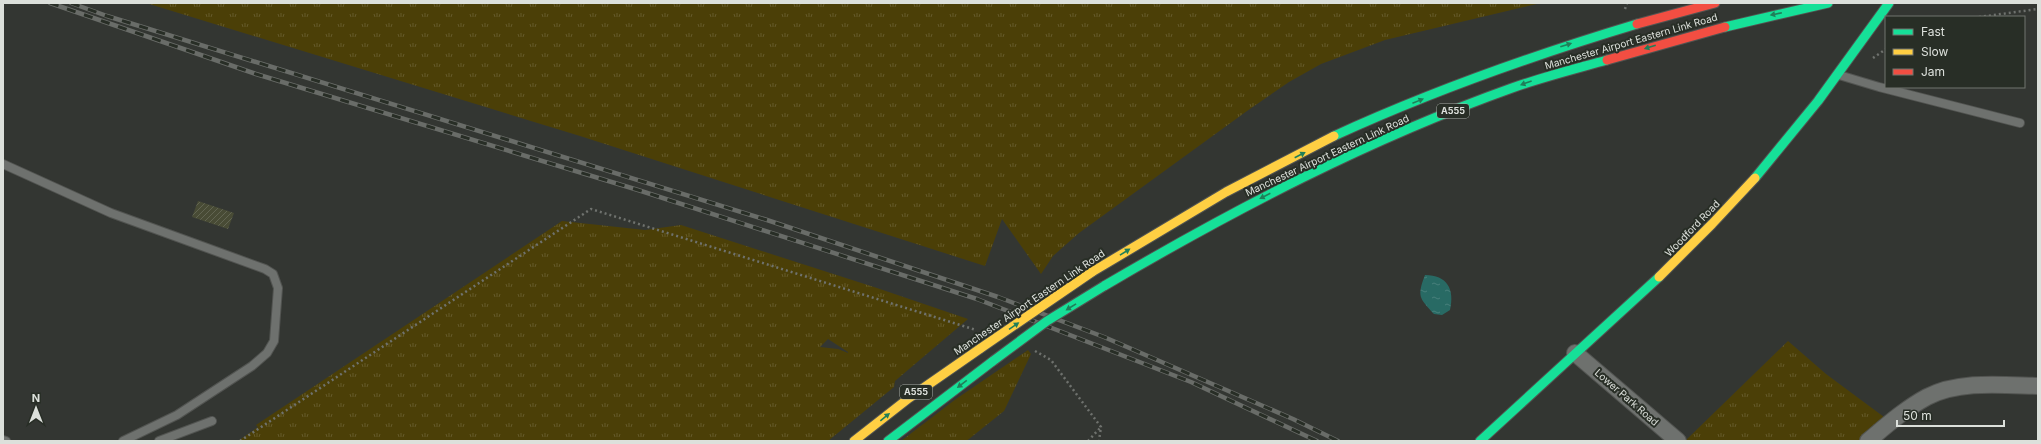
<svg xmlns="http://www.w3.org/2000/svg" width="2041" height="444" viewBox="0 0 2041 444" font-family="Inter,sans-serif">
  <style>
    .grass { fill: url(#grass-tufts); fill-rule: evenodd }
    .water { fill: url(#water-ripples) }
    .building { fill: url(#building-hatch) }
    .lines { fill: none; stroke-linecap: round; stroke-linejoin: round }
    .lane-casing { stroke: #525451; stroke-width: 10 }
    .street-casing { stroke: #525451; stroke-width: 18 }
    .fast-casing { stroke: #525451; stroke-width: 11 }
    .slow-casing { stroke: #525451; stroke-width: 11 }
    .jam-casing { stroke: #525451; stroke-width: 11 }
    .path { stroke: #6f726e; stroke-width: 2.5; stroke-dasharray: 2 3; stroke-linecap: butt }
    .lane { stroke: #6e716e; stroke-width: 8 }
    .street { stroke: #6e716e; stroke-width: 16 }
    .fast { stroke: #16e098; stroke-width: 9 }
    .slow { stroke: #ffcf43; stroke-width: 9 }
    .jam { stroke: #f24e42; stroke-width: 9 }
    .rail-casing { stroke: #696c68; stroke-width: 4.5 }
    .rail { stroke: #282e26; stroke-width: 3; stroke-dasharray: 9; stroke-linecap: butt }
    .fast-bridge-casing { stroke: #525451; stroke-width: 11; stroke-linecap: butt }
    .slow-bridge-casing { stroke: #525451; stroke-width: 11; stroke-linecap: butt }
    .fast-bridge { stroke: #16e098; stroke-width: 9 }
    .slow-bridge { stroke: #ffcf43; stroke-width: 9 }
    .oneway { fill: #207e59 }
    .labels { text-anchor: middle; stroke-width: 4; stroke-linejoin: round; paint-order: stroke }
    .shield { fill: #282e26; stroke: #a6aba5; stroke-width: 1 }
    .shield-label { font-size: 9px; font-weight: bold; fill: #dce0db }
    .street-label { font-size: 10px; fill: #dce0db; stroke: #282e26 }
  </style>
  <defs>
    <pattern id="grass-tufts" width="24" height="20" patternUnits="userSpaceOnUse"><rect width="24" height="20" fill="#4b3f07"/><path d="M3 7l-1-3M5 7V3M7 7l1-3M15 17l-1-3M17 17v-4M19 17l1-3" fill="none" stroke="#645a2b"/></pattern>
    <pattern id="water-ripples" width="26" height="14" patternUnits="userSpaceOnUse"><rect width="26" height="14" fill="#286a64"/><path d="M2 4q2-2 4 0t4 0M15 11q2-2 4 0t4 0" fill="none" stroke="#477f7a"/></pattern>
    <pattern id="building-hatch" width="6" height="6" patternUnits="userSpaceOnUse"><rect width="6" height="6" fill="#484b35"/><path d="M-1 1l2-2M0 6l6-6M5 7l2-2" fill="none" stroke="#626552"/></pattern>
  </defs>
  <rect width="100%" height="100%" fill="#333632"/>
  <g class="grass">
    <polygon points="146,3 1541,3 1385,40 1321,64 1289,82 1247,111 1079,233 1053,256 1041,274 1002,219 985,266 580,136"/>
    <path d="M 562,221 L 645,230 L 681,225 L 877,288 L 968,319 L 895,381 L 894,387 L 828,441 L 238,441 L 258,427 L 256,425 ZM 828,339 L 848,352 L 848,353 L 838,349 L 820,347 Z"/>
    <polygon points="1788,341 1826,374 1884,417 1859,441 1685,441"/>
    <polygon points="1028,350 1031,354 1004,411 969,439 966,441 901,441 956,399"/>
  </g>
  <path class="water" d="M 1425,275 C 1447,275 1455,289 1450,310 L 1442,315 L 1434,314 C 1419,298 1417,296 1425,275 Z"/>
  <polygon class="building" points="198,201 234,213 228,229 192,217"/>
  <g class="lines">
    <g class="lane-casing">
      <g id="lane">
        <polyline points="1839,75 1879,87 2020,123"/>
        <polyline points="3,164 111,213 265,269 273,274 278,288 274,341 267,353 252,366 177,415 123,441"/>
        <polyline points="3,440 6,441"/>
        <polyline points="159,441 212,421"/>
      </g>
    </g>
    <g class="street-casing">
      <g id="street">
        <polyline points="1575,353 1678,441"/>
        <path d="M 1868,441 C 1887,425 1905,409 1927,397 C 1959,380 2003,385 2038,386"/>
      </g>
    </g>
    <g class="fast-casing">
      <g id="fast">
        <polyline points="1725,27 1828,3"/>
        <path d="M 1334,136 C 1432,91 1534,55 1637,24"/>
        <polyline points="1755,178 1818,101 1889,3"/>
        <path d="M 1104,286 C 1235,209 1369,139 1512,88 C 1543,77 1575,69 1607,60"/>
        <polyline points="888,441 993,361"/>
        <polyline points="1480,441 1659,277"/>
      </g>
    </g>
    <g class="slow-casing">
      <g id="slow">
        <polyline points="1092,272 1226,192 1334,136"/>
        <polyline points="1659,277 1712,224 1755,178"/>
        <polyline points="854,441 909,398 981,348"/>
      </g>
    </g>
    <g class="jam-casing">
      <g id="jam">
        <polyline points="1637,24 1715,3"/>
        <polyline points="1607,60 1725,27"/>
      </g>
    </g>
    <g class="path">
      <polyline points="1625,9 1627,3"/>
      <polyline points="1979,17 2038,9"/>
      <polyline points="1873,58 1886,49"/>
      <polyline points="1035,351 1051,360 1101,427 1099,441"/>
      <polyline points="240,441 591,209 976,330"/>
      <polyline points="1088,441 1101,427"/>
    </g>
    <use href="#lane" class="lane"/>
    <use href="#street" class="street"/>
    <use href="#fast" class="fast"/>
    <use href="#slow" class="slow"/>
    <use href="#jam" class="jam"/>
    <g class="rail-casing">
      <g id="rail">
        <polyline points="50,3 256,74 638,190 977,299 1191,382 1317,441"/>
        <polyline points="71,3 107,16 767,220 998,297 1104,337 1293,419 1338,441"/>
      </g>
    </g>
    <use href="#rail" class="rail"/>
    <g class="fast-bridge-casing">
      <polyline id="fast-bridge" points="993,361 1047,321 1104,286"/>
    </g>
    <g class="slow-bridge-casing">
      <polyline id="slow-bridge" points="981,348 1092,272"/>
    </g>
    <use href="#fast-bridge" class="fast-bridge"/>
    <use href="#slow-bridge" class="slow-bridge"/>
  </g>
  <defs><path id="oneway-solid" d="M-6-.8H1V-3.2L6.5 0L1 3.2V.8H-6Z"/></defs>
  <g class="oneway">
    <use href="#oneway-solid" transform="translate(1776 14) rotate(168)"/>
    <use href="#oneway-solid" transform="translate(1566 45) rotate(-18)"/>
    <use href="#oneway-solid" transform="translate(1650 47) rotate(163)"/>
    <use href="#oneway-solid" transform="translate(1526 83) rotate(160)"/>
    <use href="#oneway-solid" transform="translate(1418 101) rotate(-22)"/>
    <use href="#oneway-solid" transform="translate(1300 155) rotate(-27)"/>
    <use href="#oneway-solid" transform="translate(1265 196) rotate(153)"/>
    <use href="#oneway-solid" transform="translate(1125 252) rotate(-32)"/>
    <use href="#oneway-solid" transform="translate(1071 307) rotate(148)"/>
    <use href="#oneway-solid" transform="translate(1014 326) rotate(-34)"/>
    <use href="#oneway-solid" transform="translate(962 384) rotate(143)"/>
    <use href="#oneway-solid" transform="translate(885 417) rotate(-39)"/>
  </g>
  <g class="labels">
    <g class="shield">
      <rect x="1437" y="104" width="32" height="14" rx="3"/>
      <rect x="900" y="385" width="32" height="14" rx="3"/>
    </g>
    <g class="shield-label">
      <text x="1453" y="114">A555</text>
      <text x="916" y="395">A555</text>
    </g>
    <g class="street-label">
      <text transform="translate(1631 41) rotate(-16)" y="4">Manchester Airport Eastern Link Road</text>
      <text transform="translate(1327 155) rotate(-25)" y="4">Manchester Airport Eastern Link Road</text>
      <text transform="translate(1692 228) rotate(-46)" y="4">Woodford Road</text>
      <text transform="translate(1029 302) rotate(-34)" y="4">Manchester Airport Eastern Link Road</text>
      <text transform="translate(1627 397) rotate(41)" y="4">Lower Park Road</text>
    </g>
  </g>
  <rect width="2041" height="444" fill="none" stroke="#dce0db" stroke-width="8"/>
  <rect x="1885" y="16" width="140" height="72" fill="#282e26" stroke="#70756e"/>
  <rect x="1893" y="29" width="20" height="6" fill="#16e098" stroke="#70756e"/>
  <text x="1921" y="36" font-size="12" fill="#dce0db">Fast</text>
  <rect x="1893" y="49" width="20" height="6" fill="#ffcf43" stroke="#70756e"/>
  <text x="1921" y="56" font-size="12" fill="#dce0db">Slow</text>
  <rect x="1893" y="69" width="20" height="6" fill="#f24e42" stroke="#70756e"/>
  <text x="1921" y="76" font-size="12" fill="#dce0db">Jam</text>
  <g transform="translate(36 408)" stroke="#282e26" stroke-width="3" paint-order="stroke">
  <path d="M0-3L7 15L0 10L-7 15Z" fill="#dce0db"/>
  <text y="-6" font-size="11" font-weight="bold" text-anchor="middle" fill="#dce0db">N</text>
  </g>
  <path d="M1897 420v6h107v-6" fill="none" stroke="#dce0db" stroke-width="2"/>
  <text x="1903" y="420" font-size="12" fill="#dce0db" stroke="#282e26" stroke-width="3" paint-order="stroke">50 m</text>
</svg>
